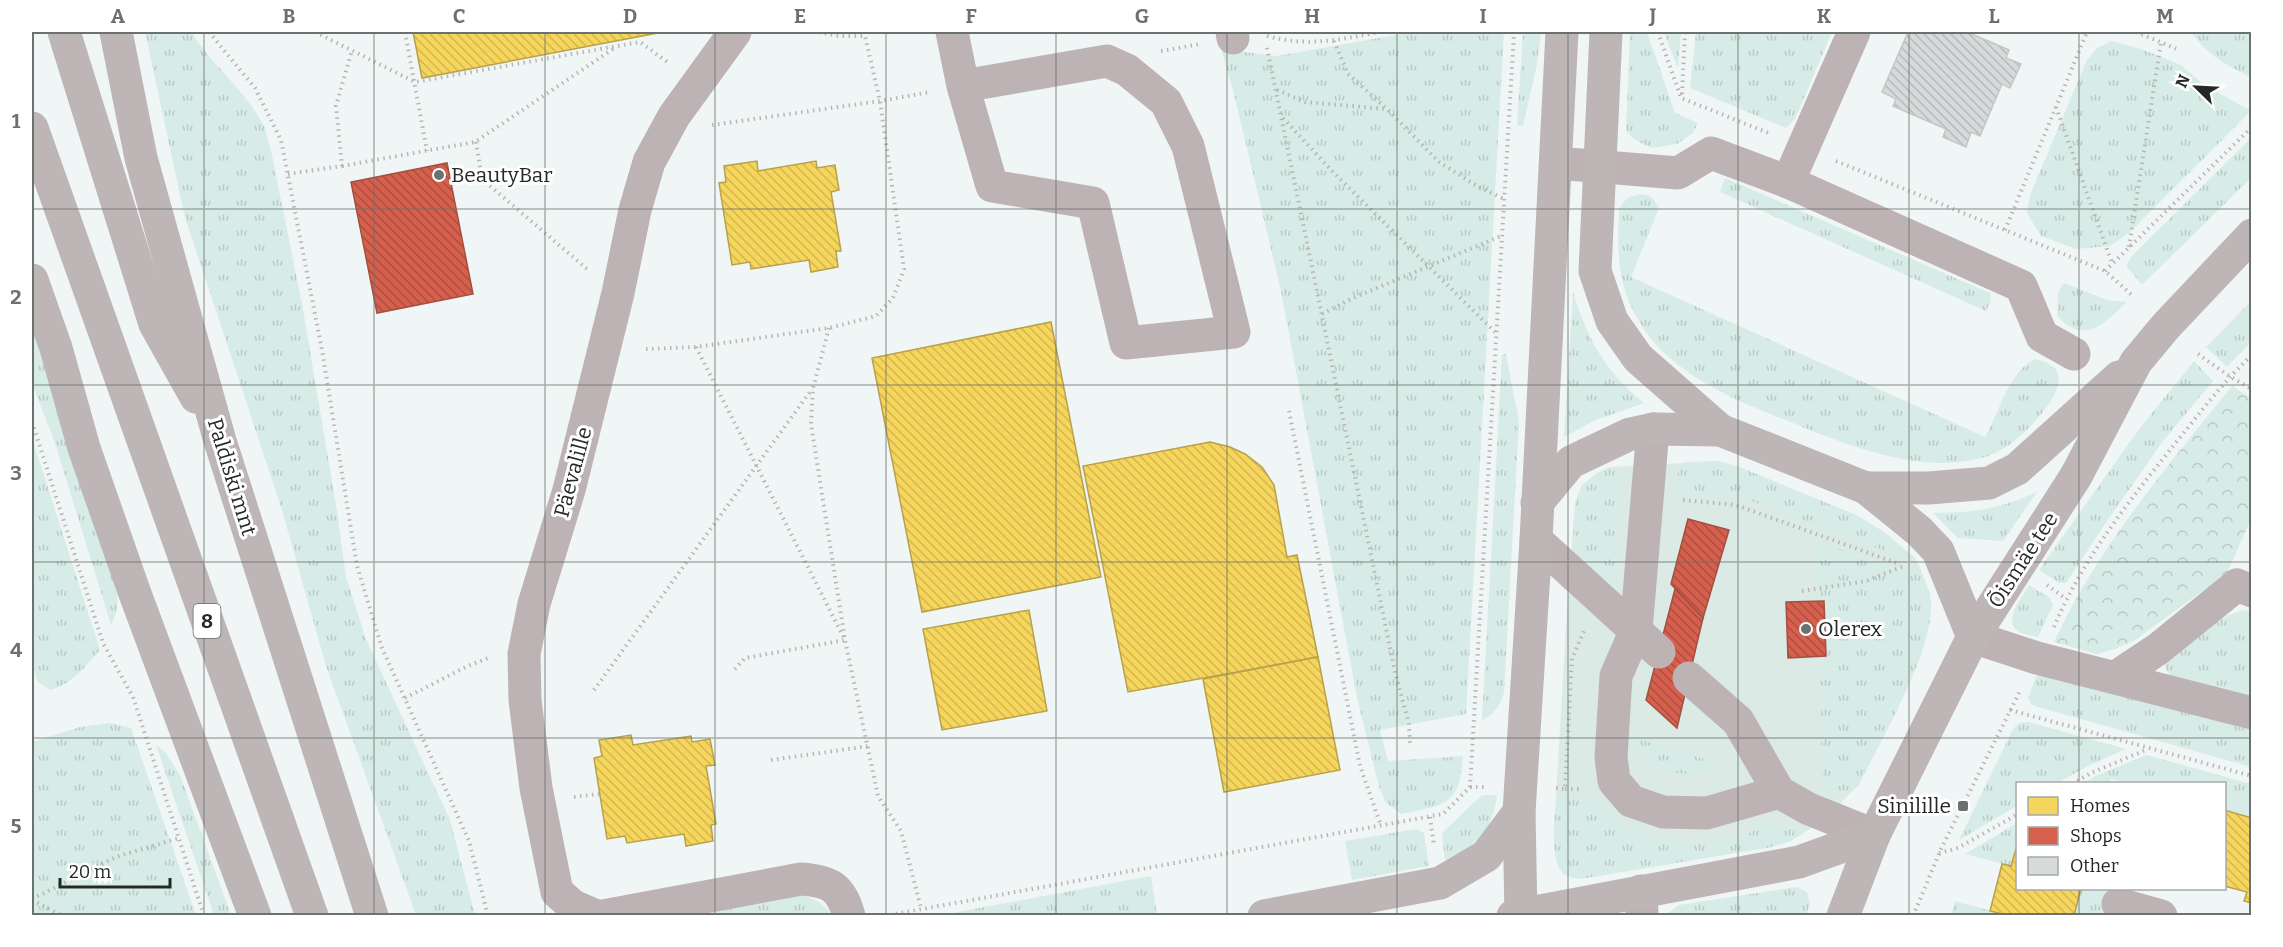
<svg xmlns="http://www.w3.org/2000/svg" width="2283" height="947" viewBox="0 0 2283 947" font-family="Bitter,serif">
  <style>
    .built { fill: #dceae6 }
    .grass { fill: url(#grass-tufts) }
    .forest { fill: url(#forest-crowns) }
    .homes { fill: url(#homes-back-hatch); stroke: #b7a14c; stroke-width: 1.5 }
    .shops { fill: url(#shops-back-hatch); stroke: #a15042; stroke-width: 1.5 }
    .building { fill: url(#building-back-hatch); stroke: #c3c8c7; stroke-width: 1.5 }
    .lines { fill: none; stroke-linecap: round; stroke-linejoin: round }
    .path { stroke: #b9b5b5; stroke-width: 4; stroke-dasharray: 1.5 4.5; stroke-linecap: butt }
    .minor { stroke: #beb3b4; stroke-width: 33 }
    .major { stroke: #bdb5b6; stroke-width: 33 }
    .grid { fill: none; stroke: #6b716f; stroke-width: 1.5; stroke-opacity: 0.55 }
    .poi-dot { fill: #6b716f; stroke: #fff; stroke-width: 2 }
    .labels { text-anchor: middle; stroke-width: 6; stroke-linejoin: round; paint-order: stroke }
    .shield { fill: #fff; stroke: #666968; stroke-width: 1.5 }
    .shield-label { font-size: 20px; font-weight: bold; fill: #242927 }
    .poi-label { font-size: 21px; fill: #242927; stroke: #fff; text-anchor: start }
    .street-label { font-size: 21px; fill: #242927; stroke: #fff }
    .neatline { fill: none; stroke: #6b716f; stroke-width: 2 }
    .grid-label { font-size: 20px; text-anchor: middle; font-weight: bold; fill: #6b716f }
  </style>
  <defs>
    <pattern id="grass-tufts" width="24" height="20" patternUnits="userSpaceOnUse" patternTransform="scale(1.5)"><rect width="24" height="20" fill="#d8ece7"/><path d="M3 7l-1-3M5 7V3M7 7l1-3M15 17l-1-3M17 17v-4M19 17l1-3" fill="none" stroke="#b9cac6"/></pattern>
    <pattern id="forest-crowns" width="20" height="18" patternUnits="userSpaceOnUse" patternTransform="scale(1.5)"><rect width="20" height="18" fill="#d8ece7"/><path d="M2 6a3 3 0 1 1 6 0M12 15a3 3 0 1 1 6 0" fill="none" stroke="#b9cac6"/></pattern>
    <pattern id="homes-back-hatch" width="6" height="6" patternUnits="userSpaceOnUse" patternTransform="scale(1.5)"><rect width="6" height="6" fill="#f6d55c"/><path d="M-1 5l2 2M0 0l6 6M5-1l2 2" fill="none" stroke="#d3b750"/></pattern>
    <pattern id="shops-back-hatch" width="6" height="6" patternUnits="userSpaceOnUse" patternTransform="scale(1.5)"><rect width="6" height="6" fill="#d6604d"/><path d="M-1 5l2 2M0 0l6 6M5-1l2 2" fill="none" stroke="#ad4f40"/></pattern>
    <pattern id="building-back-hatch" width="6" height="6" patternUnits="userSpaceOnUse" patternTransform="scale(1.5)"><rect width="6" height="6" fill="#d6dada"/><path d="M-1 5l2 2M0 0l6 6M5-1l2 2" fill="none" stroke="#b8bbbb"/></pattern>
  </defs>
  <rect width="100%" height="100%" fill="#f0f6f5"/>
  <polygon class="built" points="1718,461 1739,467 1856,515 1884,532 1915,558 1920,567 1931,601 1929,623 1924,646 1904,692 1858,786 1848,795 1829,817 1791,841 1771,847 1580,879 1565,875 1558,866 1555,852 1556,797 1567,608 1575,502 1582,485 1597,473 1609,467"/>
  <g class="grass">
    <path d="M 145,32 L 191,32 C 212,65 244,89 263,124 C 267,132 268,142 271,150 L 303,309 L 337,511 L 346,577 L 366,639 L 450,820 L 475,915 L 416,915 L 326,666 L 281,507 L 184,214 Z"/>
    <path d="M 1413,32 L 1504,32 L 1466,714 L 1380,730 L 1388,761 L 1463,756 C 1460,806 1445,805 1401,814 L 1386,803 L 1379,787 L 1357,698 L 1281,291 L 1233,90 L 1221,49 L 1276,56 Z"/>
    <polygon points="1523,32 1541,32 1537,64 1523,126 1517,125"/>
    <polygon points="1630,32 1647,32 1675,113 1698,123 1693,133 1677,144 1651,148 1634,139 1626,131"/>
    <polygon points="1664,32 1681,32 1678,69"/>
    <polygon points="1696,32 1832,32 1795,119 1786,128 1690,88"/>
    <path d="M 2191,32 L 2251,32 L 2251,77 C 2227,66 2207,55 2191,32 Z"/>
    <polygon points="2112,41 2144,50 2181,65 2203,84 2251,111 2129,233 2110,246 2076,249 2041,236 2027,213 2030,195 2087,60 2097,48"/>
    <polygon points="2251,138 2251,178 2142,285 2126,266 2131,257"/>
    <polygon points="1725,178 1990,293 1991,301 1986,311 1720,192"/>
    <path d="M 1641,194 C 1651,195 1654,199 1659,208 L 1631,277 L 1985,437 C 1999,413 2009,371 2035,359 C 2072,367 2059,392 2042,413 C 2024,435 2003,455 1973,460 C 1914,472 1846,445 1793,423 C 1747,405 1699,386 1663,352 C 1653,342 1644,331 1638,319 C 1617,286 1617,248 1619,210 C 1624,199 1629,196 1641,194 Z"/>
    <path d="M 2064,283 L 2107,300 L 2127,302 C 2105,323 2084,346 2057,316 L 2058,292 Z"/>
    <path d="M 1573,292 C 1588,340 1605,371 1644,403 L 1596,420 L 1564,437 Z"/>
    <path d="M 32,301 L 114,578 C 118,595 120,609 111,625 L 54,440 L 32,384 Z"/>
    <polygon points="2251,301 2251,342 2227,367 2206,347"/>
    <path d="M 1506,354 L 1519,421 L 1504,693 C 1500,705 1495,714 1482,720 L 1502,355 Z"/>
    <polygon points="2194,361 2213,381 2163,441 2105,524 2066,583 2059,583 2039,570 2139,429"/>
    <path d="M 32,438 L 100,650 C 86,666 71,685 50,690 L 38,682 L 32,666 Z"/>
    <polygon points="1718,461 1739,467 1856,515 1884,532 1915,558 1883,550 1740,497 1675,493 1678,472 1686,462"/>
    <path d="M 1609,468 L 1614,469 L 1621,478 L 1613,592 C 1602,579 1585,565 1577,549 C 1573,541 1573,531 1574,522 C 1576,494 1581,479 1609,468 Z"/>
    <path d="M 2037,492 L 2003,541 L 1958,538 L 1933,513 C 1976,512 1997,510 2037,492 Z"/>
    <path d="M 1815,540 L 1897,570 L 1923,575 C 1926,584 1930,593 1931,602 C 1935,648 1880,743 1858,786 L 1848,795 L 1823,789 L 1819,656 L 1826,656 L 1824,601 L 1818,601 Z"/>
    <path d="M 2029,585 L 2050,598 L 2053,605 L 2038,637 C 2032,635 2024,635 2019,632 C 2001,621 2023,597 2029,585 Z"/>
    <path d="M 2246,610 L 2251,611 L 2251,697 L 2171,676 L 2166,670 L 2164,663 C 2187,646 2217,614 2246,610 Z"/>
    <polygon points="2038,672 2251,730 2251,767 2038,707 2031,704 2028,698"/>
    <polygon points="2028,722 2126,749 2090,765 2057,783 2018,784 2017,806 1959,840 2013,729 2019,723"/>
    <polygon points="110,723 131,728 196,915 32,915 32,742 80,727"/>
    <path d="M 1636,738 L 1717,763 L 1719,765 L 1718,768 C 1691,779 1641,776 1636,738 Z"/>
    <polygon points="156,745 166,753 180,775 231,915 214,915"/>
    <polygon points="2147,755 2251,784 2251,818 2225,810 2224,784 2129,784 2111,779 2109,783 2083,784 2095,776"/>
    <path d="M 1482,795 L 1497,795 C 1492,831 1478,846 1445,860 L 1442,836 L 1444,831 Z"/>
    <path d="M 1556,797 C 1565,798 1591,796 1598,800 C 1609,807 1617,821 1629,828 C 1657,847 1715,848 1746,835 C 1754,831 1762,825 1770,820 L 1794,831 L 1795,836 L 1791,841 L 1771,847 L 1580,879 C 1576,878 1570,877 1566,875 C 1548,865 1555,815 1556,797 Z"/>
    <polygon points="2017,823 2017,842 2011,866 1965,854"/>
    <polygon points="1416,829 1424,833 1429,866 1352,880 1345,841"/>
    <polygon points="1151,876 1157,915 942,915"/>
    <polygon points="1796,887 1807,892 1810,904 1806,915 1758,915 1757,912 1723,916 1665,915 1679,905"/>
    <polygon points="2081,889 2120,889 2113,915 2074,916"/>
    <path d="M 801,895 C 815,899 824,903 831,915 L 692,916 Z"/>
    <polygon points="1955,901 1999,913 1998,916 1951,916"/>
  </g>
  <path class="forest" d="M 2232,386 L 2251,398 L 2251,519 L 2227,573 L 2135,640 L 2115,649 L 2097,654 L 2054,642 C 2098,547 2166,468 2232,386 Z"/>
  <g class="homes">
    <polygon points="413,32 663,32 422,78"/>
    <polygon points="757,161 758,171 816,161 817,168 835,165 839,190 831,192 841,251 836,251 838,267 811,272 809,260 751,269 750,262 732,265 719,183 726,182 724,166"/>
    <polygon points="1051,322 1101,577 922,612 872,358"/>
    <polygon points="1210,442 1230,447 1245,454 1262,467 1274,485 1287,557 1297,555 1318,657 1128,692 1083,466"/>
    <polygon points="1029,610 1047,711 942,730 923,629"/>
    <polygon points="1318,657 1340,770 1224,792 1203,679"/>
    <polygon points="631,735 633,745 691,736 692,742 710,739 715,765 706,766 716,824 711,825 713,841 686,846 684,834 627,843 625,836 607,839 594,758 602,756 599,740"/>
    <polygon points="2224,810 2252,818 2252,903 2244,901 2247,892 2224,886"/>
    <polygon points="2018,842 2018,888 2081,888 2074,916 1998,916 1999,913 1990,911 2002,864 2011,866"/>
  </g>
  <g class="shops">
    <polygon points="447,163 473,294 377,313 351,182"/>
    <polygon points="1688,519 1729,530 1703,618 1671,584"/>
    <polygon points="1675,589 1703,618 1677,728 1646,700"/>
    <polygon points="1824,601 1826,656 1788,658 1786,602"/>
  </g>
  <polygon class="building" points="1908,32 1967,32 2009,50 2006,58 2021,64 2010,88 2002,84 1980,136 1971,132 1966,147 1943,137 1946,129 1893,106 1896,99 1882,92"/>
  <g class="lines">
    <g class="path">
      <polyline points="209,32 255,88 281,140 322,350 357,566 382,648 469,841 488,916"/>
      <polyline points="315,32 415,82 640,42 670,64"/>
      <polyline points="405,32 427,151"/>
      <polyline points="1658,32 1681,98 1771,134"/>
      <polyline points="2136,32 2177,49"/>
      <path d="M 1267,36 C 1307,47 1339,40 1379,32"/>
      <polyline points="1334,41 1348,74 1387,109 1439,162 1477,186 1504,199"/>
      <polyline points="1267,48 1395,672 1409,724 1410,743"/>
      <polyline points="1161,51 1201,44"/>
      <polyline points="1277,90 1305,102 1386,109"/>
      <polyline points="1682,94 1685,32"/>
      <polyline points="2056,107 2112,263"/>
      <polyline points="1283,118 1333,172 1495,332"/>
      <polyline points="712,125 880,101 930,92"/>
      <polyline points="476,142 482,179 587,269"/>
      <polyline points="1836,161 2105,271 2134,297"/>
      <polyline points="342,166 475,142 616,47"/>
      <polyline points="288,174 342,166 336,106 352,50"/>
      <polyline points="2005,230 2087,32"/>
      <polyline points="2129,247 2161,42"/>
      <polyline points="2105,271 2252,127"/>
      <polyline points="1322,314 1353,298 1501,236"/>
      <polyline points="829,328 813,388 811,424 845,640 878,796 901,831 921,908"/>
      <polyline points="696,347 845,640 745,658 733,671"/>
      <polyline points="646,349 696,347 829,328 876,316 893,298 904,269 880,101 865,36 839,36 818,32"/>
      <polyline points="2198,354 2229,376 2252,389"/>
      <polyline points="1289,411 1360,766 1381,826"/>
      <polyline points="32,422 103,643 133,697 204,916"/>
      <polyline points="1683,500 1736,505 1899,564"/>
      <polyline points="2047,585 2066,599"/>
      <polyline points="1802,591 1866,581 1904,566"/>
      <path d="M 2054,627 C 2082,560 2129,501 2174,445 C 2199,414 2223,382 2252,355"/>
      <polyline points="594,690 812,389"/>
      <polyline points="405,698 468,666 488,658"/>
      <polyline points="2010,710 2252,776"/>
      <polyline points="771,760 869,746"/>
      <polyline points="2072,784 2091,773 2148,749"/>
      <polyline points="1470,787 1486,787"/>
      <polyline points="1556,788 1565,789 1572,658 1584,631"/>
      <polyline points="1565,789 1579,789"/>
      <polyline points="574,797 599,794"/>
      <polyline points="1430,817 1434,846"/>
      <polyline points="1939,853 1958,848 2018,814"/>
      <polyline points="32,899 116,857 179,838"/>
      <polyline points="32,900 63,916"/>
      <polyline points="884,916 1443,814 1470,787 1514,32"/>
      <polyline points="1913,916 1941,849 2021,689"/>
      <polyline points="2216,916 2216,911"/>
    </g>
    <g class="minor">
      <polyline points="952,32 963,86 992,186 1093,203 1126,343 1234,332 1188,146 1166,102 1127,70 1107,61 963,86"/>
      <polyline points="1232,32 1233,38"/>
      <polyline points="1556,163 1678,173 1711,153 1788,182 2021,286 2042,336 2074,354"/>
      <polyline points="1788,182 1854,32"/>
      <polyline points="1653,429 1636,630 1616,676 1611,757 1614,781 1631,801 1663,812 1707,813 1779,792 1809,809 1874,835"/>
      <polyline points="1536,540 1659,652"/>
      <polyline points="1973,637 2037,658 2252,713"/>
      <polyline points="2116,677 2158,649 2237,585 2252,591"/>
      <polyline points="1689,678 1738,721 1779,792"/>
      <polyline points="1641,891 1642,916"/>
      <polyline points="2118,904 2161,916"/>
      <polyline points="596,916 573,906 557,892 536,788 525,700 524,654 534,604 569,490 618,293 635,210 649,162 674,116 735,32"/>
      <path d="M 603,916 L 801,879 C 829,881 841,886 849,916"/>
    </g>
    <g class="major">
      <polyline points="64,32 155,324 196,397"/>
      <polyline points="116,32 141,158 220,441 372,916"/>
      <polyline points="1606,32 1595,271 1612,321 1638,358 1720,430 1866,488 1919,531 1938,551 1973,637"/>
      <polyline points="32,128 312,916"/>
      <polyline points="32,280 56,348 84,448 134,591 255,916"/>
      <polyline points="1866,488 1929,488 1989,483 2017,469 2119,377"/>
      <polyline points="1537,503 1571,462 1630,434 1653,429 1720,430"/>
      <polyline points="1264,916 1440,883 1486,856 1519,812"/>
      <polyline points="1513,916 1799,862 1874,835"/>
      <polyline points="1521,916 1519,812 1536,540 1562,32"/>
      <polyline points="1843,916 1874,835 1973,637 2076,476 2136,362 2166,326 2252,235"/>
    </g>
  </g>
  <path class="grid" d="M 204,32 L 204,916M 374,32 L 374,916M 545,32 L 545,916M 715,32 L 715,916M 886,32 L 886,916M 1056,32 L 1056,916M 1227,32 L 1227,916M 1397,32 L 1397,916M 1568,32 L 1568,916M 1738,32 L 1738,916M 1909,32 L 1909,916M 2079,32 L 2079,784M 32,209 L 2252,209M 32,385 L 2252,385M 32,562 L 2252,562M 32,738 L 2252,738M 2079,888 L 2079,916"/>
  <g class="poi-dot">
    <circle cx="439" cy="175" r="6"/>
    <circle cx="1806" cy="629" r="6"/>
    <rect x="1957" y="800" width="12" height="12" rx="3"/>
  </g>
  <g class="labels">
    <rect class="shield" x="193.5" y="604" width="27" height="34" rx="4.5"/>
    <g class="shield-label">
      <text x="207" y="628">8</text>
    </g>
    <g class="poi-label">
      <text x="451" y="182">BeautyBar</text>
      <text x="1818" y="636">Olerex</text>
      <text x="1951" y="813" text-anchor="end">Sinilille</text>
    </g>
    <g class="street-label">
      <text transform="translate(573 472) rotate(-75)" y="7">Päevalille</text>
      <text transform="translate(232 477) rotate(73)" y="7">Paldiski mnt</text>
      <text transform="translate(2023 560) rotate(-57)" y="7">Õismäe tee</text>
    </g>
  </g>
  <rect width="2283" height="947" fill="none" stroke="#ffffff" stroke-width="66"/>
  <rect x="2016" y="782" width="210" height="108" fill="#ffffff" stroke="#a7a9a9" stroke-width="1.5"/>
  <rect x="2028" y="797" width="30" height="18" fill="#f6d55c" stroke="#a7a9a9" stroke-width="1.5"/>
  <text x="2070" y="812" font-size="18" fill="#242927">Homes</text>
  <rect x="2028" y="827" width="30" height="18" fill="#d6604d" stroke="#a7a9a9" stroke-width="1.5"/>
  <text x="2070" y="842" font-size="18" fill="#242927">Shops</text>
  <rect x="2028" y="857" width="30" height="18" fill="#d6dada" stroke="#a7a9a9" stroke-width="1.5"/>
  <text x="2070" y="872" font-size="18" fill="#242927">Other</text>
  <g transform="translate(2196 87) rotate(294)" stroke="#ffffff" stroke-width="4.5" paint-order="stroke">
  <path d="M0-4.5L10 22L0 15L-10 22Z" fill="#242927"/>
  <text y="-9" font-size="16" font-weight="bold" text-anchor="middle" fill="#242927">N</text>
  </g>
  <path d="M60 878v9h110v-9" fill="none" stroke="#242927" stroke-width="3"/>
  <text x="69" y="878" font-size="18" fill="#242927" stroke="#ffffff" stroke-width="4.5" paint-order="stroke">20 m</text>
  <rect x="33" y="33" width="2217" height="881" class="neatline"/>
  <g class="grid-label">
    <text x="118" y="23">A</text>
    <text x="289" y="23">B</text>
    <text x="459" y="23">C</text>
    <text x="630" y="23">D</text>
    <text x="800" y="23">E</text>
    <text x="971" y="23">F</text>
    <text x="1142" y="23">G</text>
    <text x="1312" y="23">H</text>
    <text x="1483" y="23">I</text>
    <text x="1653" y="23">J</text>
    <text x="1824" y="23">K</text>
    <text x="1994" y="23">L</text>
    <text x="2165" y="23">M</text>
    <text x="16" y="128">1</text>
    <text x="16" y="304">2</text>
    <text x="16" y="480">3</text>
    <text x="16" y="657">4</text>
    <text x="16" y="833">5</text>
  </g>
</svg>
